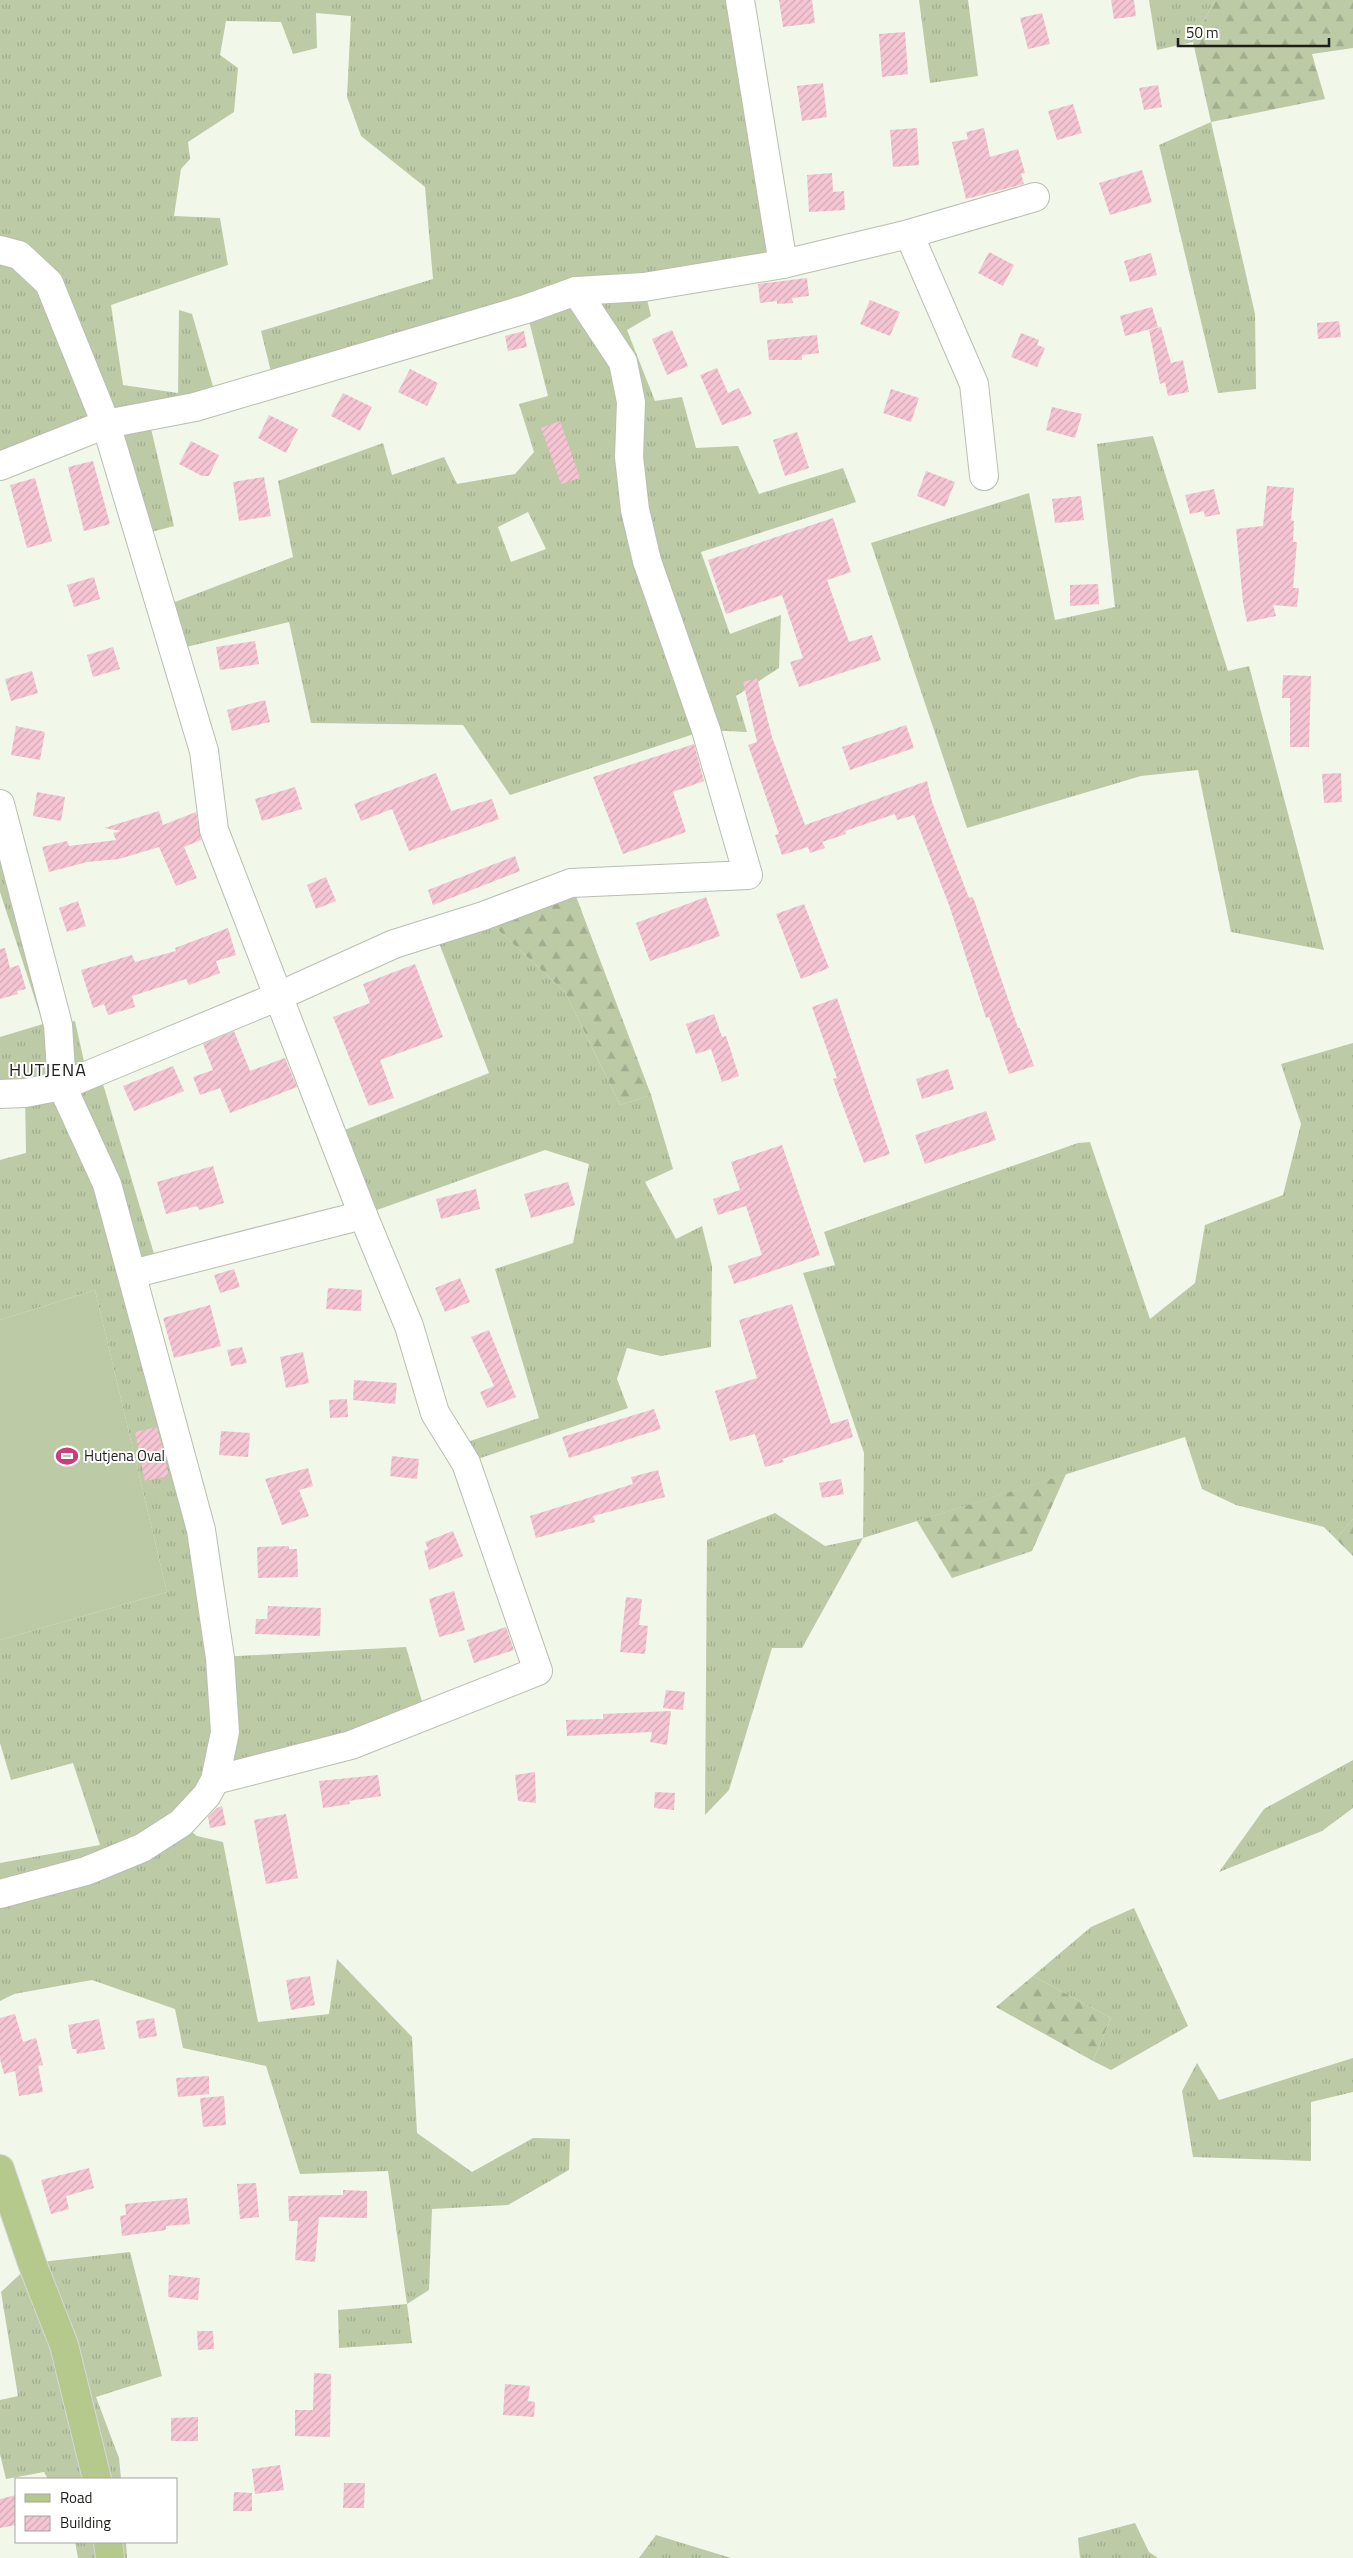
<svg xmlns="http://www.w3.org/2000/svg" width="1353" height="2558" viewBox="0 0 1353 2558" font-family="'Titillium Web',sans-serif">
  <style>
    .grass { fill: url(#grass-tufts); fill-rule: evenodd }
    .forest { fill: url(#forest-firs) }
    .pitch { fill: #bccaa6 }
    .building { fill: url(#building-hatch) }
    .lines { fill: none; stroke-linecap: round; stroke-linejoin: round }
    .minor-casing { stroke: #b9beb1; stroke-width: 30 }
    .major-casing { stroke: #d6d7d6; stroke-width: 30 }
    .minor { stroke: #fff; stroke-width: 28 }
    .major { stroke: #b6c98c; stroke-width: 28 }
    .labels { text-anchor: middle; stroke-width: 4; stroke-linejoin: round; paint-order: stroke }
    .poi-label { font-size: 15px; fill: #1d1f1a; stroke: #fff; text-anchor: start }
    .quarter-label { font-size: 18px; letter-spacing: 1px; fill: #1d1f1a; stroke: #fff }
  </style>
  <defs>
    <pattern id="grass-tufts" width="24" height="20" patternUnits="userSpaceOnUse" patternTransform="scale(1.25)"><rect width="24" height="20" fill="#bccaa6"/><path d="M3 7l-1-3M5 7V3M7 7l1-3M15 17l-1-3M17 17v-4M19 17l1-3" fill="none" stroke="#a1ad8e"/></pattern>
    <pattern id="forest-firs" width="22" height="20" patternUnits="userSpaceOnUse" patternTransform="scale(1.25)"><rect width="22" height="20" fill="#bccaa6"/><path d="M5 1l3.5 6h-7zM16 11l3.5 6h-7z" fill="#a1ad8e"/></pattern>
    <pattern id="building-hatch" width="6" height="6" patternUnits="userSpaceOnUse" patternTransform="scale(1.25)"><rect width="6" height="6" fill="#f6c5d4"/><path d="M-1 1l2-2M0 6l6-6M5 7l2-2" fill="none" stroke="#d2a9b5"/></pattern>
  </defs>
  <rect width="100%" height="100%" fill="#f1f7e9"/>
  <g class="grass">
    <path d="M 0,0 L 740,0 L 783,264 L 644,287 L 651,316 L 627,330 L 655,401 L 682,397 L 696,448 L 738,446 L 759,494 L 843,468 L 856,502 L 701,552 L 730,634 L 781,615 L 779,668 L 736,696 L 747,732 L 706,730 L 510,795 L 463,725 L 311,723 L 289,622 L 174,650 L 162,607 L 293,557 L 278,481 L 383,443 L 392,475 L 444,457 L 457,484 L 515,474 L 534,452 L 519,404 L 548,396 L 526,309 L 274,384 L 261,331 L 433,279 L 425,187 L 361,136 L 347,97 L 351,16 L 316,13 L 317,48 L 293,54 L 281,22 L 226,21 L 220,55 L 238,68 L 234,112 L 188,142 L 190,159 L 181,169 L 174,216 L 220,218 L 228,265 L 111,305 L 123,385 L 178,393 L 179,310 L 192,314 L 217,400 L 148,416 L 174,526 L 140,535 L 106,424 L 0,466 ZM 528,512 L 546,549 L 511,562 L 498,527 Z"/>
    <polygon points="919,0 968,0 978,76 930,83"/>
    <polygon points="1149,0 1215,0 1193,42 1157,50"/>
    <polygon points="1211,122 1255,314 1256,389 1218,393 1159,145"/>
    <polygon points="1153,436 1228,671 1249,666 1324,950 1231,932 1198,770 1141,776 967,828 871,543 1029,493 1055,620 1115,607 1097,444"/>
    <polygon points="0,853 58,1025 75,1021 87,1075 99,1071 158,1267 132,1274 220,1657 406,1647 426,1715 215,1780 181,1823 197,1836 223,1842 258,2022 329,2014 337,1959 412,2037 417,2133 472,2172 533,2138 570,2139 569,2170 508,2205 432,2209 429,2290 407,2304 412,2343 339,2348 338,2310 407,2304 388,2171 300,2174 266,2066 183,2048 175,2009 92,1980 14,1994 0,2001 0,1863 100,1845 73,1763 11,1780 0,1743 0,1640 167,1592 95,1290 0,1320 0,1160 26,1153 25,1094 0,1094 0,1037 43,1024 0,892"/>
    <polygon points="483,916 565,992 620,1105 651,1095 673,1169 645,1182 676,1239 702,1226 712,1266 711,1347 661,1356 627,1348 617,1379 628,1408 466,1463 455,1446 539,1418 495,1269 573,1243 589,1164 545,1150 363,1215 332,1135 489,1073 434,930"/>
    <polygon points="1353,1043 1353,1519 1336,1539 1324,1527 1236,1505 1202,1489 1185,1437 863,1538 802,1648 772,1648 729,1790 705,1815 707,1540 775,1513 825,1546 863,1538 864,1453 803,1273 835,1265 824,1232 1078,1143 1090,1142 1150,1319 1195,1283 1205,1225 1283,1195 1301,1124 1281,1064"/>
    <polygon points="1353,1760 1353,1808 1322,1831 1219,1872 1264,1809"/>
    <polygon points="1134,1908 1188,2026 1111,2070 1093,2061 1111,2018 1033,1976 1091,1927"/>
    <polygon points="1353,2058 1353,2092 1311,2102 1311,2161 1193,2157 1182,2091 1197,2063 1219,2100"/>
    <polygon points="130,2252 162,2376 96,2397 119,2458 121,2479 48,2479 44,2472 6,2479 0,2454 0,2400 18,2396 1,2292 32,2263"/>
    <polygon points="1135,2523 1149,2552 1158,2558 1080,2558 1078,2538"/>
    <polygon points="656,2535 731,2558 639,2558"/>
    <polygon points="75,2542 126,2542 127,2558 78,2558"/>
  </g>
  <g class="forest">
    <polygon points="1215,0 1353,0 1353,48 1312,54 1325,99 1211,122 1193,42"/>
    <polygon points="571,883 651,1095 620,1105 565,992 483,916"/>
    <polygon points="1066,1474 1032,1551 952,1578 917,1521"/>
    <polygon points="1353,1519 1353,1556 1336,1539"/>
    <polygon points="1033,1976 1111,2018 1093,2061 996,2007"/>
  </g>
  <polygon class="pitch" points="95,1290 167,1592 0,1640 0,1320"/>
  <g class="building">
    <polygon points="779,0 812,0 815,23 783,27"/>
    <polygon points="1111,0 1134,0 1136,16 1114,19"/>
    <polygon points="1042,13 1050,44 1028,49 1020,18"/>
    <polygon points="905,32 908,74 882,77 879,34"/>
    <polygon points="823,83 827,117 802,121 797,86"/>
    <polygon points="1158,85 1162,107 1144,110 1139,88"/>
    <polygon points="1073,104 1082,133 1057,140 1048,111"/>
    <polygon points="917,128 919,165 893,167 890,130"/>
    <polygon points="984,128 990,157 1018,149 1025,173 1021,174 1024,184 966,199 952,142 968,139 966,132"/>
    <polygon points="1142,170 1152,202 1110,215 1099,183"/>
    <polygon points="832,173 833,192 844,191 845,210 809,212 807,175"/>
    <polygon points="989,252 1014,265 1003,286 978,273"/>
    <polygon points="1151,253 1157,275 1130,282 1124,261"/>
    <polygon points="807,278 809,296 792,298 793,303 777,304 777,301 760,303 758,284"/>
    <polygon points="870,300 900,312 890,336 860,324"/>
    <polygon points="1152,307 1158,327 1125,336 1120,316"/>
    <polygon points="1339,321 1341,337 1318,339 1317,323"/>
    <polygon points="1161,327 1171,363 1183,360 1189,392 1168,396 1165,382 1160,384 1149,330"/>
    <polygon points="672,330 688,366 667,375 652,339"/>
    <polygon points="524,331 527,347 508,351 505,336"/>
    <polygon points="1021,333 1039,340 1037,345 1045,348 1037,367 1011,357"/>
    <polygon points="817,335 819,353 802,355 802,360 769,360 767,340"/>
    <polygon points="717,368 728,393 739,388 752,414 722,425 700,375"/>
    <polygon points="410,369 438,383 427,406 398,392"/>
    <polygon points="891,389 919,398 911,422 883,413"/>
    <polygon points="343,393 372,407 360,431 331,416"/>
    <polygon points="1052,407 1082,414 1075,438 1046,430"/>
    <polygon points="269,415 298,429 286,453 258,438"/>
    <polygon points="560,421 580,478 561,484 541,428"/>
    <polygon points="797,432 809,468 785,476 773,440"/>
    <polygon points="191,441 219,455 209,476 202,476 179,464"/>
    <polygon points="93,461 110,524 84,531 68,467"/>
    <polygon points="926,471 955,482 945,507 917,496"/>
    <polygon points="264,477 271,516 239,521 233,482"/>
    <polygon points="35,478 52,541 27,548 10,485"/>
    <polygon points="1267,486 1294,488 1291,520 1294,521 1293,542 1297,542 1293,588 1299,588 1297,607 1273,605 1276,616 1247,622 1243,602 1236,529 1263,526"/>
    <polygon points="1214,489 1220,514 1205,517 1204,511 1190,514 1185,495"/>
    <polygon points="1081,496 1084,520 1055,523 1052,499"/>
    <polygon points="833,518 851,572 827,580 849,642 872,635 881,660 799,687 790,662 803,658 782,595 726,614 708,560"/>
    <polygon points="94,577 100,599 74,607 67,585"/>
    <polygon points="1098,584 1099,604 1070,606 1070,585"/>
    <polygon points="255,641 259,664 220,670 216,647"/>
    <polygon points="113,647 120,669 93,677 87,655"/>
    <polygon points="32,671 38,693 11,701 5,679"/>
    <polygon points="1283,675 1311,676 1309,747 1290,747 1290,698 1282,698"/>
    <polygon points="757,678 772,737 805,825 927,781 932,802 969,898 973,897 1018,1028 1020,1028 1034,1066 1009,1074 989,1017 986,1018 949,905 914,815 897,820 895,814 845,831 846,834 822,842 825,848 810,853 808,847 782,855 775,835 779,834 748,745 757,742 743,682"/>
    <polygon points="265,700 270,722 232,731 227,710"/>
    <polygon points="906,725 914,748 850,770 842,747"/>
    <polygon points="16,726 45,732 40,760 11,755"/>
    <polygon points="694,744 704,781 673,792 686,832 623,854 593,777"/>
    <polygon points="436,773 451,811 492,799 499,819 409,851 392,809 361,821 354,804"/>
    <polygon points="1341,773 1342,802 1324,803 1322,774"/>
    <polygon points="295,787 302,809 262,821 255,799"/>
    <polygon points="37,792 65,797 61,821 33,816"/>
    <polygon points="159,811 163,825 196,812 201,840 184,847 197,878 176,886 159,847 119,859 87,862 49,872 42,847 67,841 69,846 116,840 113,833 121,831 104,828"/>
    <polygon points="515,856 520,871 433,905 428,890"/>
    <polygon points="326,877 336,901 316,909 307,885"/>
    <polygon points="706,897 720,936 650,961 636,923"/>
    <polygon points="78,901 86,926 67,932 59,908"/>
    <polygon points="804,904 829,968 801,979 776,914"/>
    <polygon points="228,928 236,955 216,961 220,973 189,985 186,979 132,996 135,1007 108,1015 104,1004 93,1008 81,970 132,955 135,962 176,951 175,948"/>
    <polygon points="5,948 10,968 19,965 26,989 17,991 18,994 0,999 0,949"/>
    <polygon points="415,964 443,1037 380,1060 394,1098 369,1106 333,1017 370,1003 363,984"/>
    <polygon points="837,998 890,1154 864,1163 833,1079 837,1078 812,1007"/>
    <polygon points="714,1014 722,1037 726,1036 739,1076 722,1082 711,1049 696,1054 686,1024"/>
    <polygon points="234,1031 250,1071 285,1058 297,1087 230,1113 220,1088 200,1095 193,1077 213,1070 203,1044"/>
    <polygon points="173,1066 184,1091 134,1111 123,1086"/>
    <polygon points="948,1069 954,1089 922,1099 916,1079"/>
    <polygon points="986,1111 996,1140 925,1164 915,1135"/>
    <polygon points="782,1145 820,1255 734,1284 728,1266 762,1255 746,1206 718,1215 713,1199 740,1190 731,1162"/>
    <polygon points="213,1166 224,1203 199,1210 197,1206 166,1214 157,1182"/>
    <polygon points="568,1182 575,1205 531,1218 524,1194"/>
    <polygon points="476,1189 480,1209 441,1219 436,1199"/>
    <polygon points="234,1269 240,1287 220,1293 214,1275"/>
    <polygon points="460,1278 470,1302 445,1312 435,1288"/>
    <polygon points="328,1288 362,1290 361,1311 326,1309"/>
    <polygon points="792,1304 831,1424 848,1419 853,1437 782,1459 784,1462 765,1467 755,1434 730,1441 715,1391 757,1378 739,1320"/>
    <polygon points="210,1305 221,1346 174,1358 163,1318"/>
    <polygon points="489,1330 516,1397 487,1408 480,1392 494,1386 471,1337"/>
    <polygon points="242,1347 247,1363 231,1366 227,1350"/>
    <polygon points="303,1352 309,1383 286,1388 280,1357"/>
    <polygon points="354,1380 397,1383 395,1404 353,1400"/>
    <polygon points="347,1399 348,1417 330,1418 329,1400"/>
    <polygon points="654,1409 661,1429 569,1458 562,1437"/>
    <polygon points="157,1427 169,1476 145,1481 135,1432"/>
    <polygon points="221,1431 250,1433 248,1457 219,1455"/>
    <polygon points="392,1456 419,1459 417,1479 390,1476"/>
    <polygon points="308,1468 313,1486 299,1490 309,1516 282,1525 265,1479"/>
    <polygon points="658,1470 665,1497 593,1516 595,1522 536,1538 530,1516 633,1484 631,1477"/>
    <polygon points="841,1479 844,1494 822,1498 819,1483"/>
    <polygon points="453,1531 463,1556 429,1570 424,1551 428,1549 425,1542"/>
    <polygon points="289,1546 289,1549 297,1549 298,1577 258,1578 257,1547"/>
    <polygon points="454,1591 465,1630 439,1637 429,1599"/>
    <polygon points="626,1597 642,1599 639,1625 648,1626 645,1654 620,1652"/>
    <polygon points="268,1606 321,1608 320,1636 255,1634 256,1619 267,1619"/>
    <polygon points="506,1627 514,1650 474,1663 467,1640"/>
    <polygon points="666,1690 685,1692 683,1710 663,1708"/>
    <polygon points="671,1711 667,1745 650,1742 652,1732 567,1736 566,1720 603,1719 603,1714"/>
    <polygon points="535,1772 536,1803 518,1801 515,1775"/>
    <polygon points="378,1775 381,1796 349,1801 350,1804 323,1808 319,1781"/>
    <polygon points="655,1792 675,1793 674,1810 654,1808"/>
    <polygon points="222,1806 226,1825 210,1828 208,1817 217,1808"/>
    <polygon points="286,1814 298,1878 266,1884 254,1820"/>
    <polygon points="310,1976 315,2005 291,2010 286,1980"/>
    <polygon points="15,2014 23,2042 36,2038 43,2065 38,2066 43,2092 19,2096 15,2071 4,2074 0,2059 0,2018"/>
    <polygon points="154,2018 157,2036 139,2039 136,2021"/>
    <polygon points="99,2019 105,2049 77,2054 76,2049 72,2049 68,2025"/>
    <polygon points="209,2076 209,2094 178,2097 176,2078"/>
    <polygon points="224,2096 226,2125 203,2127 200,2098"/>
    <polygon points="89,2168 94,2188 66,2196 69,2209 51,2214 41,2180"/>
    <polygon points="256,2183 259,2217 240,2219 237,2184"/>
    <polygon points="343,2190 367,2191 367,2218 319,2217 315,2262 295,2260 298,2221 289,2221 288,2196 343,2195"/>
    <polygon points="187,2198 190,2224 166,2226 166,2230 122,2236 120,2216 126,2215 125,2204"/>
    <polygon points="169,2275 200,2278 198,2300 168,2297"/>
    <polygon points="197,2331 213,2331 214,2349 198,2350"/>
    <polygon points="314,2373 331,2374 330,2437 295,2436 295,2410 313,2410"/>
    <polygon points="505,2384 530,2386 528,2401 535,2402 534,2417 503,2415"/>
    <polygon points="198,2417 198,2441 171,2441 171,2418"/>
    <polygon points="280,2465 284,2490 255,2494 252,2469"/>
    <polygon points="344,2483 365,2483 364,2508 343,2508"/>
    <polygon points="234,2492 252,2493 252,2511 233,2511"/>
    <polygon points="16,2495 16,2525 0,2528 0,2499"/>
  </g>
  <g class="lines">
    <g class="minor-casing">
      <g id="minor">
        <polyline points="740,0 783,264"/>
        <polyline points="909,234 974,384 984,476"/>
        <polyline points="0,250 19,255 49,283 106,424 204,751 214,830 363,1215 409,1326 435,1413 466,1463 538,1671 351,1745 215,1780"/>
        <polyline points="0,466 106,424 195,407 526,309 576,291 644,287 783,264 909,234 1035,197"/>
        <polyline points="0,804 58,1025 62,1086 107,1184 201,1530 220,1658 225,1732 215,1780 207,1795 181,1823 142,1848 86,1871 0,1894"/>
        <polyline points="0,1094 25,1093 62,1086 279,996 394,944 483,916 571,883 748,875 706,730 647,561 635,510 629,457 631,402 623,362 576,291"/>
        <polyline points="132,1274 363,1215"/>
      </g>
    </g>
    <g class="major-casing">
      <g id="major">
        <polyline points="0,2169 32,2263 64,2345 97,2479"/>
        <polyline points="108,2542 110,2558"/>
      </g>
    </g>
    <use href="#minor" class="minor"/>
    <use href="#major" class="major"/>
  </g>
  <defs>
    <g id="stadium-bare" transform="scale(1.725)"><path d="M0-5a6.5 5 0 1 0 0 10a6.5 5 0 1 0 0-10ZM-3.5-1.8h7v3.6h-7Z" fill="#c93f7a" stroke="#fff" stroke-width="2.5" paint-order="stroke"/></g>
  </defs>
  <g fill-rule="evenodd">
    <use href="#stadium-bare" x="67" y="1456"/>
  </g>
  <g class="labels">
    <g class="poi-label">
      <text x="84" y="1461">Hutjena Oval</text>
    </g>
    <g class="quarter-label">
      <text x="48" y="1076">HUTJENA</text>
    </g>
  </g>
  <rect x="15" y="2478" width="162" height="65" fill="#ffffff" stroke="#a5a5a3"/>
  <rect x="25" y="2494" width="25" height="8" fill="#b6c98c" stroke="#a5a5a3"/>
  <text x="60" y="2503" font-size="15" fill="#1d1f1a">Road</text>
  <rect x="25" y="2516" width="25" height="15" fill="url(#building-hatch)" stroke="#a5a5a3"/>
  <text x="60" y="2528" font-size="15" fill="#1d1f1a">Building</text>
  <path d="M1178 38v8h151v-8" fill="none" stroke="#1d1f1a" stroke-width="2.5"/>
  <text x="1186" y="38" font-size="15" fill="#1d1f1a" stroke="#ffffff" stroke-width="4" paint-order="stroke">50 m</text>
</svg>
